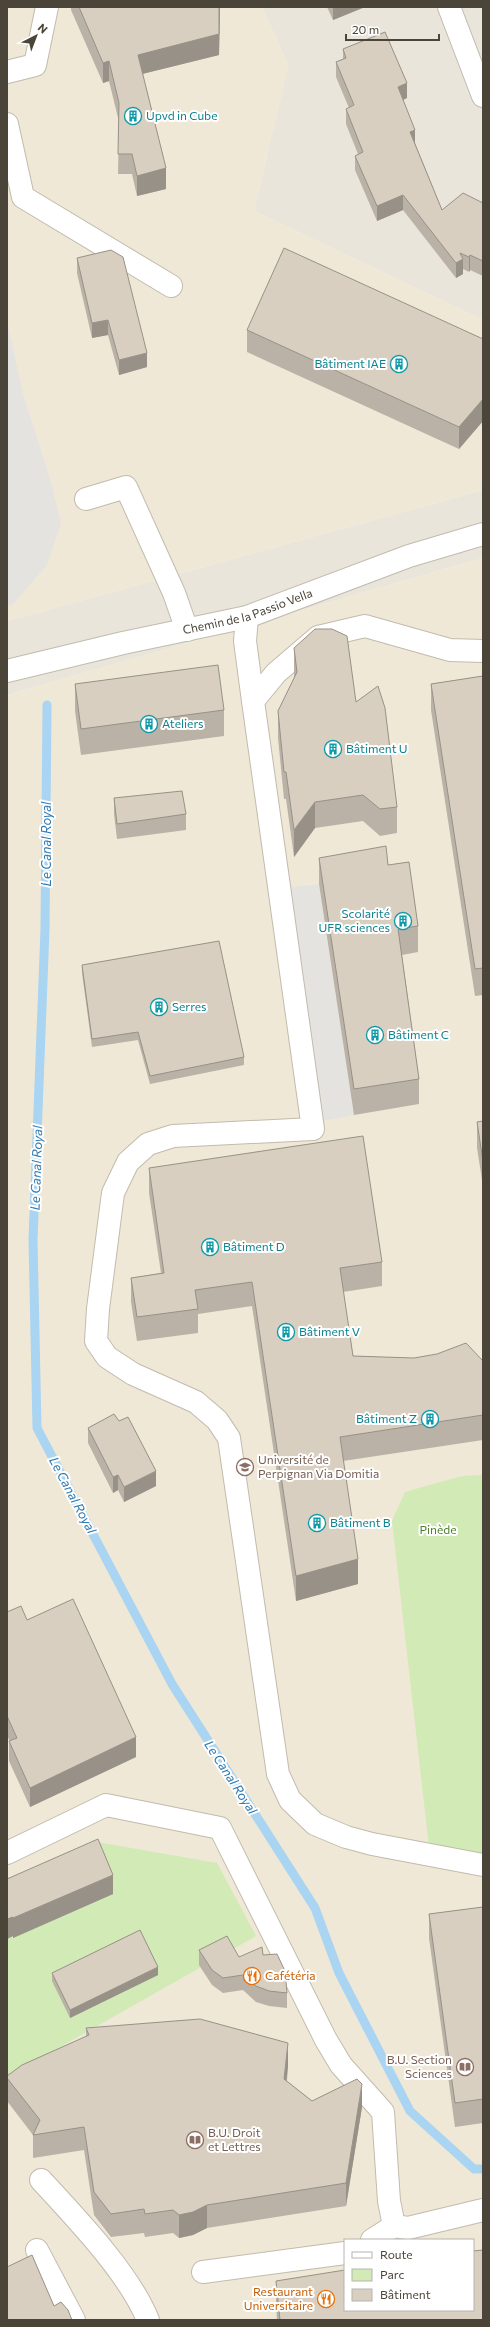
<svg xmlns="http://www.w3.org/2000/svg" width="490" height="2327" viewBox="0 0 490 2327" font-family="Commissioner,sans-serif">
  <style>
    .residential { fill: #eae5da }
    .education { fill: #efe8d6; fill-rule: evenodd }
    .green { fill: #d2eab5 }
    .parking { fill: #e5e3e0 }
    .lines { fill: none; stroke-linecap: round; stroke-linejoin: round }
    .stream { stroke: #a9d4f2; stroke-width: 9 }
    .minor-casing { stroke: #c2bbae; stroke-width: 24 }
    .minor { stroke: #fff; stroke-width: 22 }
    .wall { fill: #bab2a6 }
    .shaded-wall { fill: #979187 }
    .building { fill: #d8cfc1; stroke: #979187 }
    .labels { text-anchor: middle; stroke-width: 4; stroke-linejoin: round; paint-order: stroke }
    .culture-label { font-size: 12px; fill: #0d838f; stroke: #fff; text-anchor: start }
    .street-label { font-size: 12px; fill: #4b4439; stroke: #fff }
    .education-label { font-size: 12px; fill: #785e54; stroke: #fff; text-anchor: start }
    .park-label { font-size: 12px; fill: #4a7f2a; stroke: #fff }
    .food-label { font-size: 12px; fill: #c56008; stroke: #fff; text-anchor: start }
    .water-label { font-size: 13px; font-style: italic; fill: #2e7ab2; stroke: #fff }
  </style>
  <rect width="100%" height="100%" fill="#f6f3ec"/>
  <g class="residential">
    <polygon points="262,7 483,7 483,320 254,211 288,65"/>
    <polygon points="483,490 483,558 7,695 7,621"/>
  </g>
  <g class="education">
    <polygon points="7,7 262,7 288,65 254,211 483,320 483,490 7,621"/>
    <path d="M 483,558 L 483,2320 L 7,2320 L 7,695 ZM 345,2240 L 473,2240 L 473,2310 L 345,2310 Z"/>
  </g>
  <g class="green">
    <polygon points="483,1475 483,1860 429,1847 392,1521 405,1492 462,1476"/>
    <polygon points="97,1842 217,1863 256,1936 7,2077 7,1883"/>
  </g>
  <g class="parking">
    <polygon points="7,321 23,394 49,476 61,523 47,565 12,605 7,606"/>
    <polygon points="319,884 354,1115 312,1123 279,889"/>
  </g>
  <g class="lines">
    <polyline class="stream" points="47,705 45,929 33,1240 37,1428 172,1684 315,1908 339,1973 410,2111 474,2169 483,2169"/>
    <g class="minor-casing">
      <g id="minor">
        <polyline points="449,7 483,96"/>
        <polyline points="7,72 35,65 47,7"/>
        <polyline points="7,124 23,197 171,286"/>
        <polyline points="86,499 126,487 174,593 187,630"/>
        <polyline points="247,617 245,641 253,701"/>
        <polyline points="483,651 450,650 365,626 318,637 276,673 253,701 313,1129 173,1136 148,1144 128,1162 113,1193 98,1309 96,1341 107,1357 133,1374 196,1402 217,1420 229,1438 278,1774 290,1800 315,1824 346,1837 372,1844 483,1865"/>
        <path id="s1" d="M 7,671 L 123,643 L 247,617 L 409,556 L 483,534"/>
        <polyline points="7,1853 106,1805 220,1828 326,2040 341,2065 383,2112 389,2201 394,2226"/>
        <path d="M 41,2180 C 76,2218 129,2273 148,2320"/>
        <polyline points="372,2240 394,2226 408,2228 483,2210"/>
        <polyline points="37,2250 74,2320"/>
        <polyline points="203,2272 345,2253"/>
      </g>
    </g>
    <use href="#minor" class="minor"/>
  </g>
  <g class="wall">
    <polygon points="71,7 220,7 219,55 142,74 166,189 137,196 132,174 118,174 119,122 109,81 103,83 71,10"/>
    <polygon points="327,7 365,7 333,20"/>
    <polygon points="343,49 407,98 403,100 415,143 442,210 483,203 483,276 470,270 469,272 463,269 463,274 456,278 403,210 377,221 355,170 355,156 358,154 346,124 346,109 349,108 336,77 336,62 343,59"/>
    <polygon points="77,258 147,367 119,375 108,335 92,338 77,273"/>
    <polygon points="247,330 483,339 483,421 459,449 247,352"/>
    <polygon points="294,648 356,702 397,807 397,833 380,836 363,821 315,828 294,857 286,799 284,799 278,738 278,711 294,679"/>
    <polygon points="483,676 483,995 475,996 431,710 431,684"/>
    <polygon points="75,684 224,710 224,736 81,755 75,711"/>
    <polygon points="114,798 186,814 186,830 117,839 114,814"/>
    <polygon points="319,858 388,865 418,926 418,952 402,955 419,1079 419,1104 354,1115 319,884"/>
    <polygon points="82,965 244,1057 244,1065 150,1084 138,1040 92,1047 82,973"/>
    <polygon points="483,1121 483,1186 477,1148 477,1122"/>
    <polygon points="149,1168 382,1262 382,1286 343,1292 353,1356 483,1361 483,1440 343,1461 358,1584 296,1601 252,1306 198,1314 198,1333 137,1341 131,1302 131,1278 161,1273 149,1193"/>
    <polygon points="88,1428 156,1486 124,1502 118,1490 113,1493 88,1443"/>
    <polygon points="7,1612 27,1620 136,1757 30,1807 9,1761 9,1741 10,1741 7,1736"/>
    <polygon points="7,1879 113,1894 13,1938 13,1936 7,1939"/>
    <polygon points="483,1907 483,2123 455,2127 429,1938 429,1914"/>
    <polygon points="199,1950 239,1957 263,1955 287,1993 287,2008 269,2006 256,2002 243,1990 223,1993 212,1985 199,1965"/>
    <polygon points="52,1973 158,1975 70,2018 52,1981"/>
    <polygon points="86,2028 288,2066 287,2081 312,2101 362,2107 346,2206 207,2228 193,2235 179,2238 173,2233 145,2237 144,2233 111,2237 94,2215 84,2150 33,2158 33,2135 7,2101 7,2076 86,2037"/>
    <polygon points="276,2281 483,2320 277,2320 276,2303"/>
  </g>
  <g class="shaded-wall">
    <polygon points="220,7 219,55 138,75 138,55"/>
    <polygon points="333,7 365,7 333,20"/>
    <polygon points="109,61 109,81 103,83 103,63"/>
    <polygon points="407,83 407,98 398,102 398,87"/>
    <polygon points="415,130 415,145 410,132"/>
    <polygon points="166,168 166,189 137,196 137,176"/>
    <polygon points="403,195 403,210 377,221 377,206"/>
    <polygon points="470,255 470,270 469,272 469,257"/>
    <polygon points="463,259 463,274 456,278 456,263"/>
    <polygon points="108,320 108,335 92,338 92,323"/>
    <polygon points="147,353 147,367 119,375 119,360"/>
    <polygon points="483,399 483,421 459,449 459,427"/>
    <polygon points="315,802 315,828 294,857 294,830"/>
    <polygon points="156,1471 156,1486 124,1502 124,1487"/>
    <polygon points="118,1475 118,1490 113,1493 113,1477"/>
    <polygon points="358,1559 358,1584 296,1601 296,1576"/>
    <polygon points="136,1737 136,1757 30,1807 30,1788"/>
    <polygon points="113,1875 113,1894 13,1938 13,1918"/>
    <polygon points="13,1917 13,1936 7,1939 7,1919"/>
    <polygon points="158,1967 158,1975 70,2018 70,2010"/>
    <polygon points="288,2043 288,2066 284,2102 284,2079"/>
    <polygon points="362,2084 362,2107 346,2206 346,2183"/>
    <polygon points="207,2205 207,2228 193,2235 179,2238 179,2215"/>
  </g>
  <g class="building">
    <polygon points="79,7 219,7 219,34 138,55 166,168 137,176 132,154 118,154 119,103 109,61 103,63"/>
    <polygon points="385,32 407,83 398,87 415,130 410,132 442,210 463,193 483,203 483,261 470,255 469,257 460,253 463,259 456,263 403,195 377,206 355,156 363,152 346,109 354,105 336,62 346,58 343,49"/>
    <polygon points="284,248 483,339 483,399 459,427 247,330"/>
    <polygon points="111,250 123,257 147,353 119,360 108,320 92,323 77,258"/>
    <polygon points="315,629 332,629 347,636 356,702 378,686 385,708 397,807 380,809 363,795 315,802 294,830 286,772 284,772 278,711 297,672 294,648"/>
    <polygon points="218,665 224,710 81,729 75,684"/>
    <polygon points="483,676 483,968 475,969 431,684"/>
    <polygon points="182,791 186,814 117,824 114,798"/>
    <polygon points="386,846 388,865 409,862 418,926 398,929 419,1079 354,1089 319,858"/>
    <polygon points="219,941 244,1057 150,1076 138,1032 92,1039 82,965"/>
    <polygon points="483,1121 483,1161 477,1122"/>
    <polygon points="363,1136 382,1262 340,1268 353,1356 414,1358 437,1354 466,1343 483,1361 483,1415 340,1437 358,1559 296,1576 252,1282 195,1290 198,1309 137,1317 131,1278 164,1273 149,1168"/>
    <polygon points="114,1414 119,1421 128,1417 156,1471 124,1487 118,1475 113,1477 88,1428"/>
    <polygon points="73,1599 136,1737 30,1788 9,1741 17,1738 7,1716 7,1612 21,1606 27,1620"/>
    <polygon points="98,1839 113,1875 13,1918 13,1917 7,1919 7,1879"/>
    <polygon points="483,1907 483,2099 455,2103 429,1914"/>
    <polygon points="140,1930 158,1967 70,2010 52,1973"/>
    <polygon points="227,1936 239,1957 262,1947 263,1955 277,1954 285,1971 287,1993 269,1991 256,1986 243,1975 223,1978 212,1970 199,1950"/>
    <polygon points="200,2019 288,2043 284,2079 312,2101 357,2079 362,2084 346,2183 207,2205 193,2212 179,2215 173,2210 145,2214 144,2209 111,2214 94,2192 84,2127 33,2135 40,2120 7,2078 7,2076 22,2065 89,2035 86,2028"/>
    <polygon points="483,2250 483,2320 280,2320 276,2281 345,2270 345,2310 473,2310 473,2251"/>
    <polygon points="32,2255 54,2306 61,2302 68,2310 72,2320 7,2320 7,2267"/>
  </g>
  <defs>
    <g id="building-ring" transform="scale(0.9)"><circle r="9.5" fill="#fff" stroke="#0f9aa8" stroke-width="1.5"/><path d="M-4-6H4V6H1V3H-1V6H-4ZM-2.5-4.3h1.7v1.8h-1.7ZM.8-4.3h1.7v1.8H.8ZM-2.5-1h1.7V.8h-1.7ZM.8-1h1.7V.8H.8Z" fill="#0f9aa8"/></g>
    <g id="university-ring" transform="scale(0.9)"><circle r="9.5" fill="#fff" stroke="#8d6e63" stroke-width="1.5"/><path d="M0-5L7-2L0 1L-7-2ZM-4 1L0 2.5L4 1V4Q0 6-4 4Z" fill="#8d6e63"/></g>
    <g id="restaurant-ring" transform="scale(0.9)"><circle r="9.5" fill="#fff" stroke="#e8710a" stroke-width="1.5"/><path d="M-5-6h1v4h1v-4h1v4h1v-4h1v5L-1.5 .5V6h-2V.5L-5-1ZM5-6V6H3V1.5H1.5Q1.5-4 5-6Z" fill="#e8710a"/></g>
    <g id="library-ring" transform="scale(0.9)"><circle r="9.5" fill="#fff" stroke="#8d6e63" stroke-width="1.5"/><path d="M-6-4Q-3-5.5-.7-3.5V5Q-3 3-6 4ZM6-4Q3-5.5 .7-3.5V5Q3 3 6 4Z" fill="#8d6e63"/></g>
  </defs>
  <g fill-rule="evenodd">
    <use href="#building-ring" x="133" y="116"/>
    <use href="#building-ring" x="399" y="364"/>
    <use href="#building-ring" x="149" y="724"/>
    <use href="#building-ring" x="333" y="749"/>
    <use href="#building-ring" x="403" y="921"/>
    <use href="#building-ring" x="159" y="1007"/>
    <use href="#building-ring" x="375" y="1035"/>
    <use href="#building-ring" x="210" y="1247"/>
    <use href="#building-ring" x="286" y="1332"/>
    <use href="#building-ring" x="430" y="1419"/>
    <use href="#university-ring" x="245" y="1467"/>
    <use href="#building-ring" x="317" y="1523"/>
    <use href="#restaurant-ring" x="252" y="1976"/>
    <use href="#library-ring" x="465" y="2067"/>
    <use href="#library-ring" x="195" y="2140"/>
    <use href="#restaurant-ring" x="326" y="2299"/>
  </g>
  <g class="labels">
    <g class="culture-label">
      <text x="146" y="120">Upvd in Cube</text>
      <text x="386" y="368" text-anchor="end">Bâtiment IAE</text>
      <text x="162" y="728">Ateliers</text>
      <text x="346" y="753">Bâtiment U</text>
      <text x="390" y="918" text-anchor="end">Scolarité<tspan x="390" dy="14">UFR sciences</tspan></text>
      <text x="172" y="1011">Serres</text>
      <text x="388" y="1039">Bâtiment C</text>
      <text x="223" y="1251">Bâtiment D</text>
      <text x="299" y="1336">Bâtiment V</text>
      <text x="417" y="1423" text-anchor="end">Bâtiment Z</text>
      <text x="330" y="1527">Bâtiment B</text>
    </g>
    <g class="street-label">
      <text dy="4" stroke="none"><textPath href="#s1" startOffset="248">Chemin de la Passio Vella</textPath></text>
    </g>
    <g class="education-label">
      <text x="258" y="1464">Université de<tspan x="258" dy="14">Perpignan Via Domitia</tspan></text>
      <text x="452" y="2064" text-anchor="end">B.U. Section<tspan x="452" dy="14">Sciences</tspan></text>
      <text x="208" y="2137">B.U. Droit<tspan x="208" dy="14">et Lettres</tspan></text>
    </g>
    <g class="park-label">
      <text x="438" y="1534">Pinède</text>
    </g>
    <g class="food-label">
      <text x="265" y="1980">Cafétéria</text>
      <text x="313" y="2296" text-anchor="end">Restaurant<tspan x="313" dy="14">Universitaire</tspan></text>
    </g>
    <g class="water-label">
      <text transform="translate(46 844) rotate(-90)" y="5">Le Canal Royal</text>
      <text transform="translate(36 1168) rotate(-88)" y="5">Le Canal Royal</text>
      <text transform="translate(73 1495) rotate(62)" y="5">Le Canal Royal</text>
      <text transform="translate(231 1777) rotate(57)" y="5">Le Canal Royal</text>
    </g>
  </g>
  <rect width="490" height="2327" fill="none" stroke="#4b4439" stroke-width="16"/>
  <rect x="344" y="2239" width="130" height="72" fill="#ffffff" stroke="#b7b4b0"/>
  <rect x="352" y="2252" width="20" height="6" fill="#ffffff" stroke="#b7b4b0"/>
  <text x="380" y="2259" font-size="12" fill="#4b4439">Route</text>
  <rect x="352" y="2269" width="20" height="12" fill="#d2eab5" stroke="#b7b4b0"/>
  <text x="380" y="2279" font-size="12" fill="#4b4439">Parc</text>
  <rect x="352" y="2289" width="20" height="12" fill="#d8cfc1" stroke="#b7b4b0"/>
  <text x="380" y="2299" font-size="12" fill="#4b4439">Bâtiment</text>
  <g transform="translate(36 36) rotate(42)" stroke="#ffffff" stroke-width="3" paint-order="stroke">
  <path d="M0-3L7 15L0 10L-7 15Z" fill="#4b4439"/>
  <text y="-6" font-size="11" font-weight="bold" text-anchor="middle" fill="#4b4439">N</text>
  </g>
  <path d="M346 34v6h93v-6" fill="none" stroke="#4b4439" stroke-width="2"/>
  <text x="352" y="34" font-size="12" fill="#4b4439" stroke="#ffffff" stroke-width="3" paint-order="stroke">20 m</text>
</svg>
